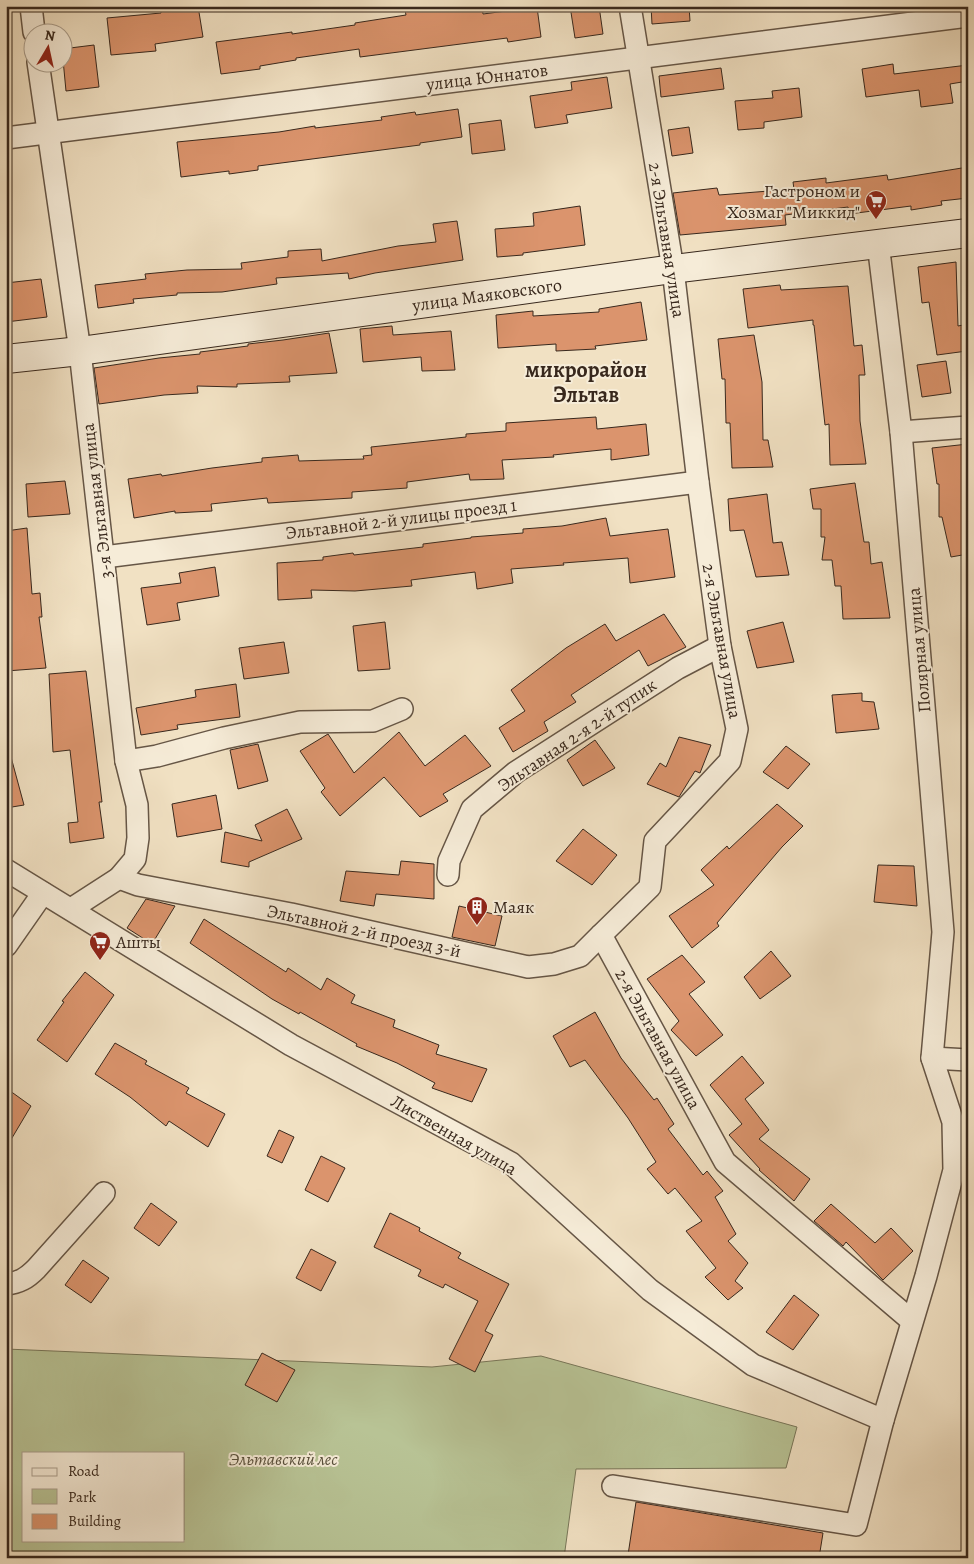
<svg xmlns="http://www.w3.org/2000/svg" width="974" height="1564" viewBox="0 0 974 1564" font-family="Alegreya,serif">
  <style>
    .green { fill: #b8c395; stroke: #787659; fill-rule: evenodd }
    .building { fill: #db946d; stroke: #38281d }
    .lines { fill: none; stroke-linecap: round; stroke-linejoin: round }
    .street-casing { stroke: #665646; stroke-width: 24 }
    .secondary-casing { stroke: #38281d; stroke-width: 30 }
    .street { stroke: #f6ecd8; stroke-width: 21 }
    .secondary { stroke: #f6ecd8; stroke-width: 28 }
    .labels { text-anchor: middle; stroke-width: 4; stroke-linejoin: round; paint-order: stroke }
    .street-label { font-size: 18px; fill: #38281d; stroke: #f6ecd8 }
    .poi-label { font-size: 18px; fill: #38281d; stroke: #f6ecd8; text-anchor: start }
    .park-label { font-size: 18px; font-style: italic; fill: #584f3b; stroke: #f6ecd8 }
    .district-label { font-size: 22px; font-weight: bold; fill: #38281d; stroke: #f6ecd8 }
  </style>
  <rect width="100%" height="100%" fill="#f1e1c3"/>
  <filter id="stains"><feTurbulence type="fractalNoise" baseFrequency=".004" numOctaves="4"/><feColorMatrix values="0 0 0 0 .2 0 0 0 0 .09 0 0 0 0 .02 0 0 0 .5 -.17"/></filter>
  <radialGradient id="worn" r=".72"><stop offset=".6" stop-color="#630" stop-opacity="0"/><stop offset="1" stop-color="#630" stop-opacity=".3"/></radialGradient>
  <path class="green" d="M 6,1349 L 432,1367 L 541,1356 L 797,1427 L 786,1468 L 576,1469 L 564,1558 L 6,1558 ZM 24,1453 L 184,1453 L 184,1540 L 24,1540 Z"/>
  <g class="building">
    <polygon points="192,6 198,6 203,37 155,44 156,51 111,55 107,18 161,13 161,11"/>
    <polygon points="431,6 436,6 436,9 459,6 482,6 483,14 537,7 541,37 508,42 507,38 360,57 359,49 296,58 296,60 260,66 260,69 221,74 216,42 292,32 292,34 355,25 355,23 406,15 405,10"/>
    <polygon points="570,6 599,6 603,34 575,38"/>
    <polygon points="651,6 689,6 690,21 652,24"/>
    <polygon points="94,45 99,87 66,91 62,49"/>
    <polygon points="893,64 894,74 968,65 968,81 950,84 953,103 921,107 919,90 866,97 862,69"/>
    <polygon points="721,68 724,89 661,97 659,76"/>
    <polygon points="607,77 612,108 566,115 568,123 535,128 530,96 572,90 571,82"/>
    <polygon points="799,88 802,117 764,122 764,128 738,130 735,101 773,98 772,91"/>
    <polygon points="458,109 462,137 420,143 420,145 258,166 258,170 229,174 229,171 181,177 177,142 279,132 315,126 315,128 382,120 381,117 415,112 416,115"/>
    <polygon points="501,120 505,150 472,154 469,124"/>
    <polygon points="689,127 693,153 672,156 668,130"/>
    <polygon points="968,167 968,198 941,201 942,205 911,210 911,206 849,214 848,207 785,215 786,225 724,231 680,235 673,193 717,188 719,195 794,189 793,182 826,178 826,183 887,175 888,180"/>
    <polygon points="580,206 585,245 523,253 523,255 497,257 495,229 534,226 533,213"/>
    <polygon points="457,221 463,260 375,273 349,279 348,273 276,278 277,284 222,292 177,293 177,295 133,299 134,303 98,308 95,285 146,279 145,274 187,270 242,269 241,263 288,257 288,251 321,249 322,261 398,246 436,242 433,224"/>
    <polygon points="956,262 958,326 963,325 967,351 937,355 929,302 922,303 918,267"/>
    <polygon points="41,279 47,317 6,322 6,283"/>
    <polygon points="780,285 781,290 848,286 854,346 862,345 865,375 859,375 860,421 866,464 830,465 829,424 825,425 814,325 813,325 813,320 748,328 743,289"/>
    <polygon points="641,302 647,340 595,346 596,349 556,351 556,344 498,348 496,315 533,311 533,316 599,312 599,309"/>
    <polygon points="392,326 393,335 451,331 455,370 422,371 421,357 363,362 360,329"/>
    <polygon points="329,333 337,373 289,376 290,382 237,384 237,387 197,386 198,393 164,395 99,404 94,368 159,358 200,354 200,352 248,346 248,344 283,340"/>
    <polygon points="754,335 762,382 763,440 768,440 773,467 732,468 730,423 726,423 725,379 722,379 718,339"/>
    <polygon points="946,361 951,393 922,397 917,365"/>
    <polygon points="596,417 597,429 646,424 649,455 611,460 611,449 553,455 554,457 502,460 504,479 470,480 469,474 407,482 407,488 352,492 352,498 268,503 267,498 211,504 212,511 175,513 175,511 134,518 128,479 161,474 162,476 212,468 262,462 262,458 298,455 299,461 364,459 363,456 372,455 371,447 466,437 466,434 506,431 506,423"/>
    <polygon points="968,444 968,554 951,557 942,517 939,517 939,484 937,484 932,448"/>
    <polygon points="65,481 70,514 28,517 26,484"/>
    <polygon points="855,483 864,542 869,542 871,564 882,562 890,618 843,619 841,586 835,586 832,560 822,560 825,537 821,537 821,509 813,509 810,489"/>
    <polygon points="767,494 773,543 782,542 789,575 756,577 744,530 730,531 728,499"/>
    <polygon points="606,518 610,536 668,529 675,577 630,583 628,558 563,563 564,565 511,569 513,583 477,589 475,572 411,580 412,586 355,591 311,590 312,598 278,600 277,563 323,560 323,557 353,553 354,555 423,547 423,544 471,538 471,537 523,533 523,529 562,526"/>
    <polygon points="27,528 32,594 40,593 42,617 39,617 46,668 6,671 6,531"/>
    <polygon points="215,567 219,596 177,603 180,620 147,625 141,588 181,583 179,573"/>
    <polygon points="664,614 686,647 648,666 639,650 571,695 576,702 544,722 548,731 513,752 499,728 525,711 511,690 566,648 605,624 616,641"/>
    <polygon points="385,622 390,669 358,671 353,626"/>
    <polygon points="783,622 794,662 757,668 747,631"/>
    <polygon points="284,642 289,673 244,679 239,648"/>
    <polygon points="86,671 102,802 99,802 104,838 70,843 68,823 78,822 70,750 53,752 49,674"/>
    <polygon points="236,684 240,717 177,725 178,729 141,735 136,708 196,697 195,690"/>
    <polygon points="862,693 862,701 874,702 879,729 836,733 832,695"/>
    <polygon points="399,732 425,766 465,735 491,766 443,794 448,801 420,817 384,777 340,816 321,792 325,788 300,751 328,734 354,773"/>
    <polygon points="679,737 711,745 700,773 695,771 679,797 647,784 660,763 666,767"/>
    <polygon points="595,740 615,768 583,786 567,760"/>
    <polygon points="258,744 268,781 238,789 230,750"/>
    <polygon points="786,746 810,764 788,789 763,772"/>
    <polygon points="6,757 11,757 24,805 6,808"/>
    <polygon points="216,795 222,829 177,837 172,804"/>
    <polygon points="777,804 803,826 782,847 752,882 717,923 719,926 692,948 669,916 714,885 701,870 727,846 729,849"/>
    <polygon points="287,809 302,839 249,862 249,867 221,862 225,832 262,841 255,825"/>
    <polygon points="583,829 617,855 592,885 556,861"/>
    <polygon points="401,861 434,864 434,899 376,894 374,906 340,901 346,871 399,875"/>
    <polygon points="878,865 914,866 917,906 874,902"/>
    <polygon points="146,899 175,906 152,944 127,928"/>
    <polygon points="459,906 502,916 495,946 452,937"/>
    <polygon points="204,919 286,972 288,968 321,990 327,978 355,995 351,1003 395,1020 393,1027 439,1045 436,1054 487,1069 472,1102 432,1088 435,1083 397,1063 356,1046 357,1044 300,1012 299,1014 272,999 190,943"/>
    <polygon points="771,951 791,976 760,999 744,977"/>
    <polygon points="682,955 705,982 689,994 723,1035 696,1056 671,1030 679,1021 647,979"/>
    <polygon points="85,972 114,995 67,1062 37,1040 64,1002 62,1001"/>
    <polygon points="595,1012 621,1058 654,1100 657,1098 674,1124 668,1129 703,1175 707,1171 723,1191 715,1197 736,1234 728,1241 748,1263 735,1281 743,1288 728,1300 705,1277 716,1268 686,1231 702,1221 675,1188 668,1194 647,1169 656,1162 628,1118 585,1060 570,1067 553,1036"/>
    <polygon points="115,1043 147,1061 145,1064 189,1088 186,1093 225,1114 208,1147 169,1121 166,1126 130,1097 95,1074"/>
    <polygon points="742,1056 764,1083 745,1099 769,1130 759,1139 810,1179 794,1201 759,1170 760,1169 729,1135 742,1124 710,1085"/>
    <polygon points="6,1088 31,1106 6,1148"/>
    <polygon points="279,1130 294,1137 282,1163 267,1156"/>
    <polygon points="321,1156 345,1168 328,1202 305,1190"/>
    <polygon points="151,1203 177,1222 159,1246 134,1228"/>
    <polygon points="831,1204 875,1243 891,1228 913,1251 883,1280 846,1242 843,1246 814,1221"/>
    <polygon points="390,1213 420,1228 419,1231 461,1253 458,1258 509,1284 485,1331 493,1335 475,1372 449,1359 478,1301 445,1284 443,1288 418,1276 421,1270 374,1247"/>
    <polygon points="311,1249 336,1262 321,1291 296,1278"/>
    <polygon points="83,1260 109,1278 91,1303 65,1285"/>
    <polygon points="794,1295 819,1315 793,1350 766,1332"/>
    <polygon points="262,1353 295,1370 277,1402 245,1385"/>
    <polygon points="636,1502 823,1533 819,1558 644,1558 628,1555"/>
  </g>
  <g class="lines">
    <g class="street-casing">
      <g id="street">
        <polyline points="31,6 34,32"/>
        <polyline points="630,6 673,269 698,482 720,646 737,729 730,761 655,841 650,887 601,935 725,1162 912,1321"/>
        <polyline points="38,62 80,351 126,761 137,805 138,838 135,859 119,878 71,909"/>
        <polyline points="6,138 968,16"/>
        <polyline points="901,432 968,427"/>
        <polyline points="104,557 698,482"/>
        <polyline points="126,761 157,756 224,738 300,722 373,721 402,709"/>
        <polyline points="6,870 291,1045 511,1163 650,1290 753,1365 883,1420"/>
        <polyline points="448,875 449,861 472,809 516,772 678,668 720,646"/>
        <polyline points="119,878 138,885 291,914 528,967 554,964 580,956 601,935"/>
        <polyline points="6,946 43,893"/>
        <polyline points="932,1058 968,1060"/>
        <path d="M 6,1284 C 19,1283 27,1278 36,1269 L 104,1193"/>
        <polyline points="613,1486 856,1525 883,1420 926,1276 954,1170 953,1122 932,1058 943,932 901,432 878,243"/>
      </g>
    </g>
    <g class="secondary-casing">
      <polyline id="secondary" points="6,359 80,351 673,269 968,233"/>
    </g>
    <use href="#street" class="street"/>
    <use href="#secondary" class="secondary"/>
  </g>
  <defs>
    <g id="supermarket-pin" transform="scale(1.125)"><path d="M0 17L-7.5 6A9.5 9.5 0 1 1 7.5 6Z" fill="#8f2418" stroke="#f6ecd8"/><path d="M-6-5.5h2.5l.6 2H6L4.5 2H-2.5L-4.4-4H-6ZM-1.5 3.2a1.3 1.3 0 1 0 .1 0ZM3 3.2a1.3 1.3 0 1 0 .1 0Z" fill="#fff"/></g>
    <g id="building-pin" transform="scale(1.125)"><path d="M0 17L-7.5 6A9.5 9.5 0 1 1 7.5 6Z" fill="#8f2418" stroke="#f6ecd8"/><path d="M-4-6H4V6H1V3H-1V6H-4ZM-2.5-4.3h1.7v1.8h-1.7ZM.8-4.3h1.7v1.8H.8ZM-2.5-1h1.7V.8h-1.7ZM.8-1h1.7V.8H.8Z" fill="#fff"/></g>
  </defs>
  <g fill-rule="evenodd">
    <use href="#supermarket-pin" x="876" y="201"/>
    <use href="#building-pin" x="477" y="907"/>
    <use href="#supermarket-pin" x="100" y="942"/>
  </g>
  <g class="labels">
    <g class="street-label">
      <text transform="translate(487 77) rotate(-7)" y="6">улица Юннатов</text>
      <text transform="translate(667 240) rotate(81)" y="6">2-я Эльтавная улица</text>
      <text transform="translate(487 295) rotate(-8)" y="6">улица Маяковского</text>
      <text transform="translate(97 501) rotate(-97)" y="6">3-я Эльтавная улица</text>
      <text transform="translate(401 519) rotate(-7)" y="6">Эльтавной 2-й улицы проезд 1</text>
      <text transform="translate(722 641) rotate(80)" y="6">2-я Эльтавная улица</text>
      <text transform="translate(919 650) rotate(-95)" y="6">Полярная улица</text>
      <text transform="translate(577 735) rotate(-34)" y="6">Эльтавная 2-я 2-й тупик</text>
      <text transform="translate(364 931) rotate(12)" y="6">Эльтавной 2-й проезд 3-й</text>
      <text transform="translate(658 1039) rotate(61)" y="6">2-я Эльтавная улица</text>
      <text transform="translate(454 1135) rotate(30)" y="6">Лиственная улица</text>
    </g>
    <g class="poi-label">
      <text x="860" y="197" text-anchor="end">Гастроном и<tspan x="860" dy="21">Хозмаг "Миккид"</tspan></text>
      <text x="493" y="913">Маяк</text>
      <text x="116" y="948">Ашты</text>
    </g>
    <g class="park-label">
      <text x="283" y="1465">Эльтавский лес</text>
    </g>
    <g class="district-label">
      <text x="586" y="377">микрорайон<tspan x="586" dy="25">Эльтав</tspan></text>
    </g>
  </g>
  <rect width="974" height="1564" fill="none" stroke="#f1e1c3" stroke-width="25"/>
  <rect x="8" y="8" width="959" height="1549" fill="none" stroke="#38281d" stroke-width="2.5"/>
  <rect x="12" y="12" width="949" height="1539" fill="none" stroke="#38281d"/>
  <rect x="22" y="1452" width="162" height="90" fill="#f6ecd8" stroke="#aa9e8d"/>
  <rect x="32" y="1468" width="25" height="8" fill="#f6ecd8" stroke="#aa9e8d"/>
  <text x="68" y="1476" font-size="15" fill="#38281d">Road</text>
  <rect x="32" y="1489" width="25" height="15" fill="#b8c395" stroke="#aa9e8d"/>
  <text x="68" y="1502" font-size="15" fill="#38281d">Park</text>
  <rect x="32" y="1514" width="25" height="15" fill="#db946d" stroke="#aa9e8d"/>
  <text x="68" y="1526" font-size="15" fill="#38281d">Building</text>
  <g transform="translate(48 48) rotate(9)"><circle r="24" fill="#f6ecd8" stroke="#aa9e8d"/>
  <path d="M0-4L9 19L0 12L-9 19Z" fill="#8f2418"/>
  <text y="-8" font-size="14" font-weight="bold" text-anchor="middle" fill="#38281d">N</text>
  </g>
  <rect width="100%" height="100%" filter="url(#stains)"/>
  <rect width="100%" height="100%" fill="url(#worn)"/>
</svg>
